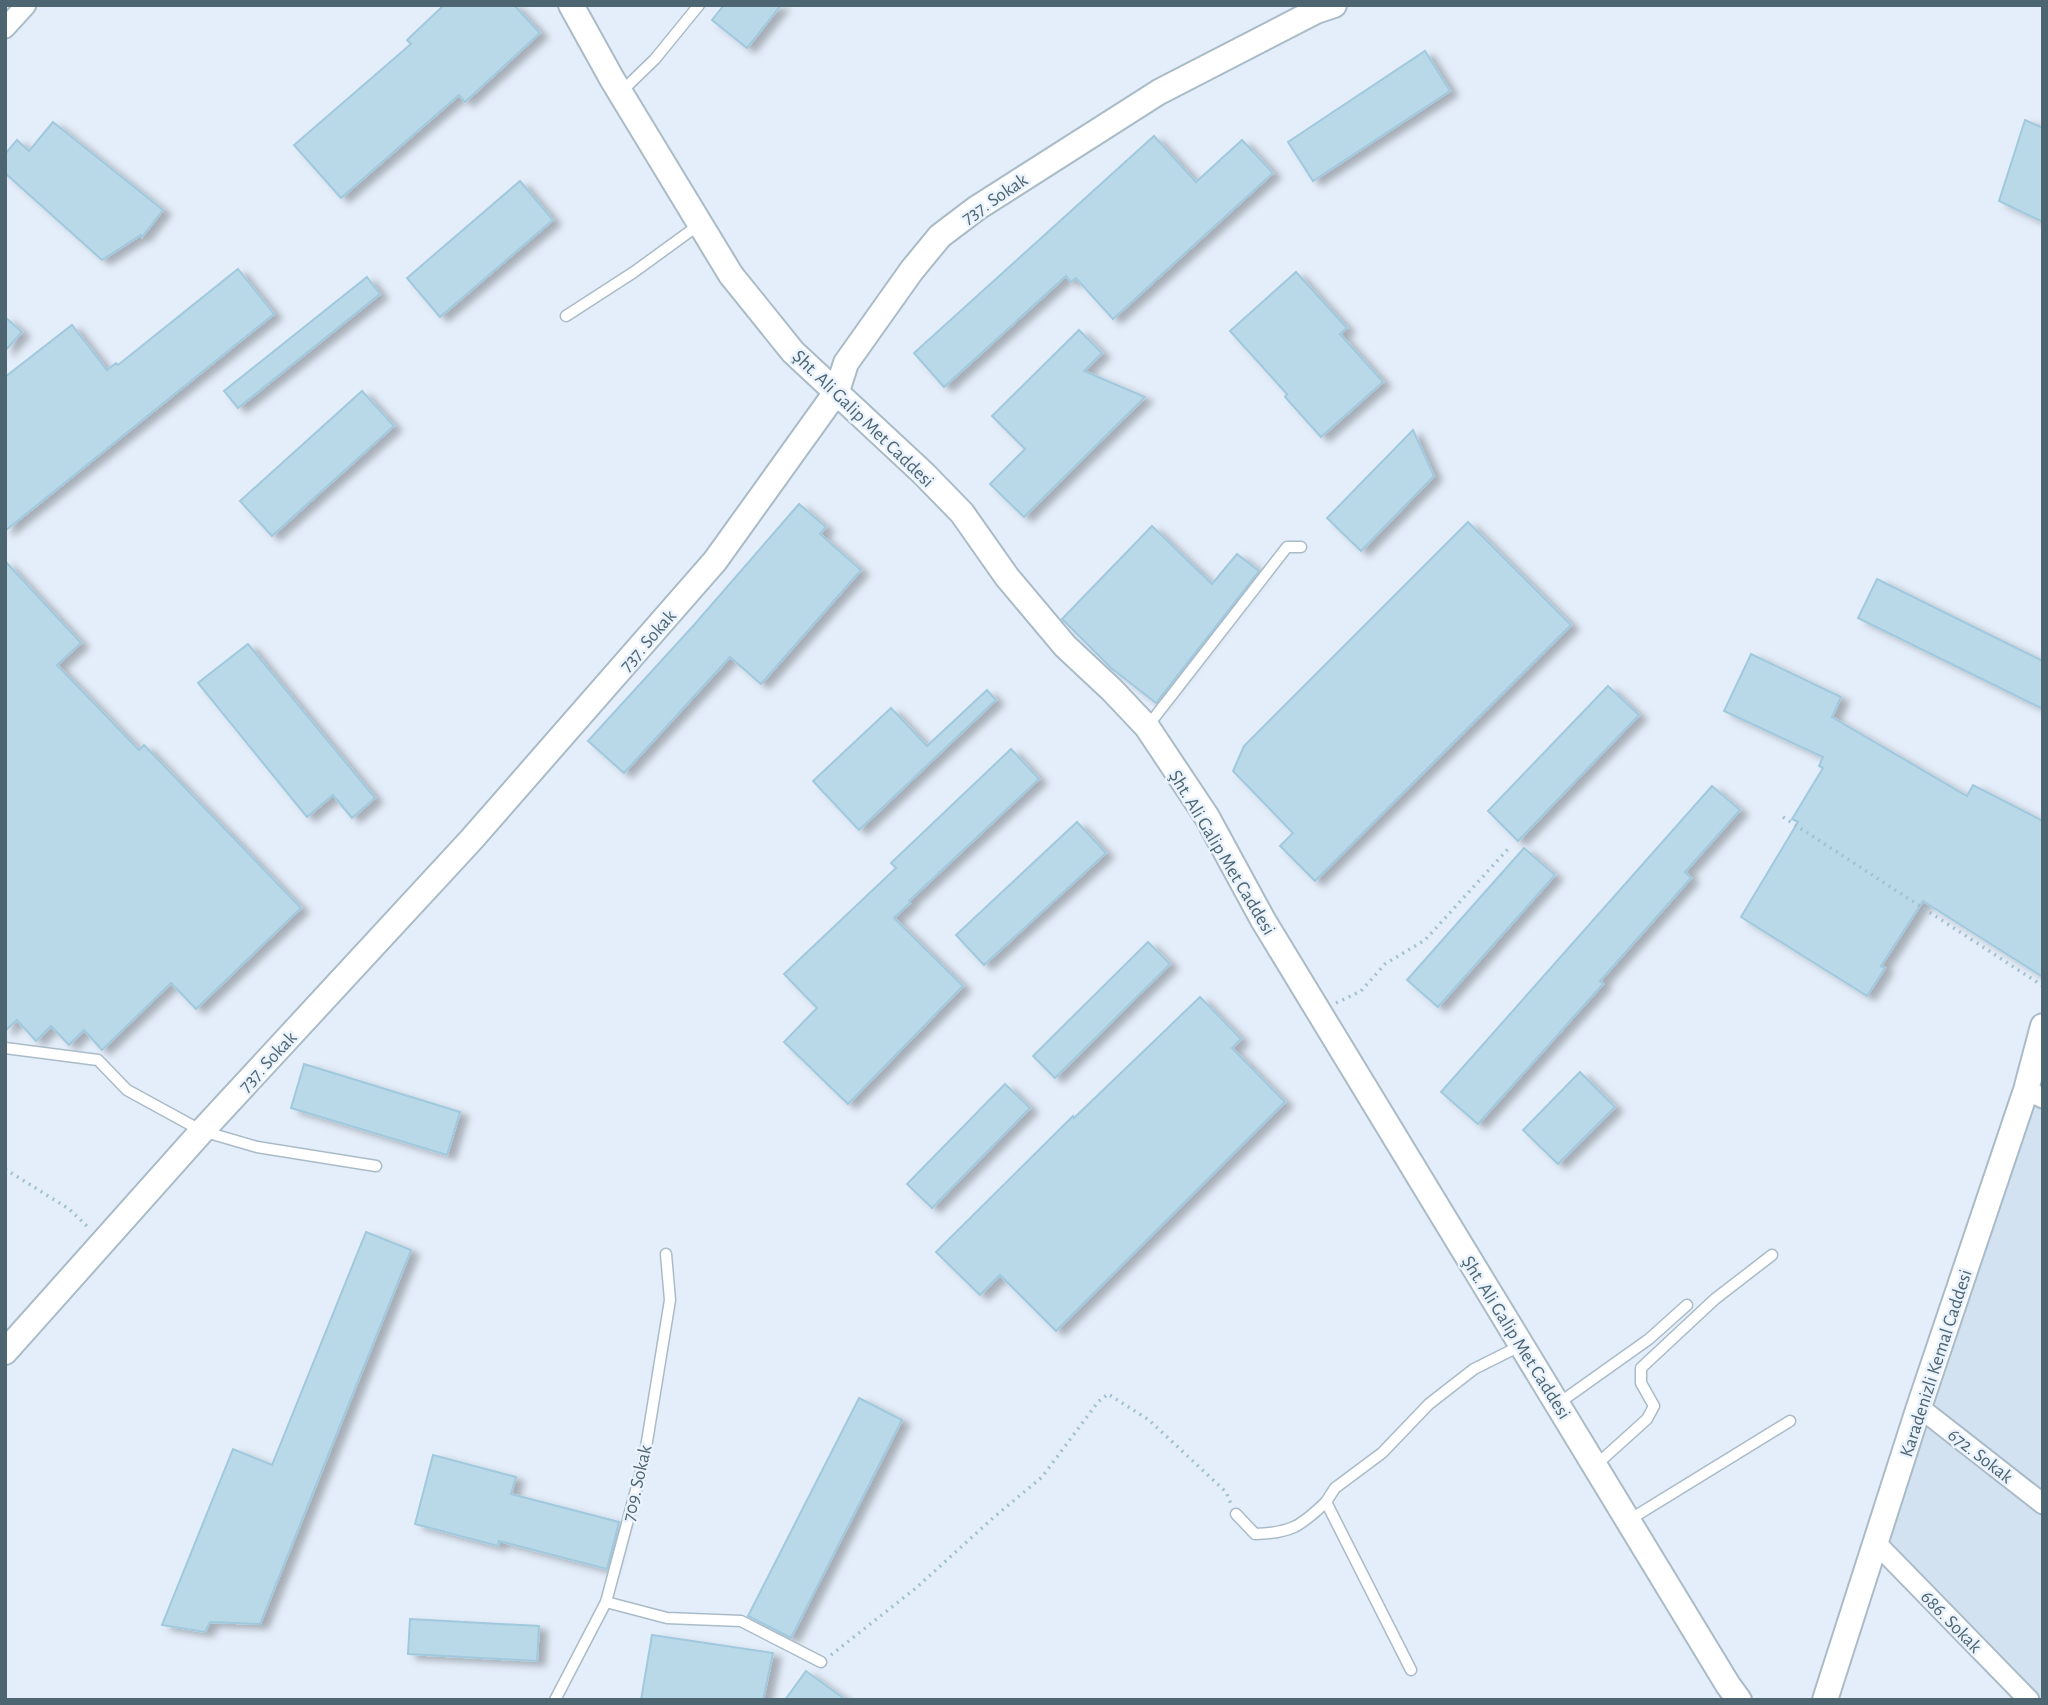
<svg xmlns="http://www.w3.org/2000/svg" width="2048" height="1705" viewBox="0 0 2048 1705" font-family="'Alegreya Sans',sans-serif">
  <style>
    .residential { fill: #d3e2f1 }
    .building { fill: #b9d8e8; stroke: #a0c9de; stroke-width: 2; filter: url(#shadow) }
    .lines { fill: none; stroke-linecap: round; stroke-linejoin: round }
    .service-casing { stroke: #aabbc8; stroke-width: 13 }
    .minor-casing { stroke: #aabbc8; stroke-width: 23 }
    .tertiary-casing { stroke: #aabbc8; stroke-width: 28 }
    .path { stroke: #a2c1d1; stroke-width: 3.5; stroke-dasharray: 2 5; stroke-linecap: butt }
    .service { stroke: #fff; stroke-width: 10 }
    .minor { stroke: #fff; stroke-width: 19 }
    .tertiary { stroke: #fff; stroke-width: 24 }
    .labels { text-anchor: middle; stroke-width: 5; stroke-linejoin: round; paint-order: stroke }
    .street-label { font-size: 19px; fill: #4c6570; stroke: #eaf3fd }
  </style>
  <defs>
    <filter id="shadow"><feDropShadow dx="8" dy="4.5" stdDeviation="3.5" flood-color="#0004"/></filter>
  </defs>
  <rect width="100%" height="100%" fill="#e4eefa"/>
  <polygon class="residential" points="2043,1026 2043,1700 2027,1700 1876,1543"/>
  <g class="building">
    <polygon points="444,5 514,5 540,33 465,102 459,95 341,198 294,145 411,44 407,40"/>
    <polygon points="724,5 781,5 747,48 712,20"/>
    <polygon points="1425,51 1450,91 1313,181 1288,142"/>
    <polygon points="2025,120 2043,128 2043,222 1999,201"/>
    <polygon points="53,122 163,210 142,237 141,235 102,260 5,173 5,154 17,140 29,151"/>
    <polygon points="1154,136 1196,182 1242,140 1273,173 1113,319 1076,278 1071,282 1066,276 944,387 914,353"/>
    <polygon points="520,181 553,220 440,317 407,278"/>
    <polygon points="238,269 274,314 5,531 5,377 72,325 107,370 116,363 118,365"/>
    <polygon points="1296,272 1347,328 1340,334 1383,382 1321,437 1285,397 1287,394 1230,331"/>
    <polygon points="367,277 380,294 238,408 224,391"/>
    <polygon points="5,317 22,332 5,351"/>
    <polygon points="1079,330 1102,353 1084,371 1145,397 1024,517 990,484 1025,449 992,416"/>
    <polygon points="362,391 394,426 272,536 240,501"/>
    <polygon points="1413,430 1434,476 1361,551 1327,518"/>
    <polygon points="799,504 826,527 820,534 861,570 761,684 730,657 624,773 588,741 694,625"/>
    <polygon points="1468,522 1571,625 1315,881 1280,846 1293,833 1233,771 1244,746"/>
    <polygon points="1152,526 1212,584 1237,554 1259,571 1156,703 1111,668 1062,619"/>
    <polygon points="5,561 81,643 57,665 139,750 144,745 301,908 196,1009 171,983 102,1050 84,1030 69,1045 51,1026 36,1041 17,1020 5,1031"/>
    <polygon points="1877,579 2043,661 2043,709 1858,618"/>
    <polygon points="248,644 375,798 352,818 333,795 307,817 198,683"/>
    <polygon points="1751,654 1841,697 1832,717 1967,796 1973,785 2043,821 2043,977 1923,901 1881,966 1885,968 1867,996 1741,917 1798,822 1792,819 1823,768 1819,766 1823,757 1724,711"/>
    <polygon points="1608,686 1639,715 1518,841 1488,811"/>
    <polygon points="987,690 996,700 859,830 813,781 891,708 927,746"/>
    <polygon points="1011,749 1039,779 909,901 910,903 894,918 963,986 848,1104 784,1042 817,1008 784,974 896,868 891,863"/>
    <polygon points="1712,786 1740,810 1685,872 1691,878 1600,981 1603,984 1478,1124 1441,1092"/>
    <polygon points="1077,822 1106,853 984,965 956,935"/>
    <polygon points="1524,848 1555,875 1438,1007 1407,980"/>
    <polygon points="1148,942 1170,964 1055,1078 1033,1056"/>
    <polygon points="1200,997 1241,1039 1232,1048 1285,1102 1056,1331 1000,1275 980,1295 936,1252 1073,1116 1074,1118"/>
    <polygon points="304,1064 460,1112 447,1155 291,1108"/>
    <polygon points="1580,1072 1615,1107 1558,1164 1523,1130"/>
    <polygon points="1005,1084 1030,1108 932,1208 907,1184"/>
    <polygon points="366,1232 411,1250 260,1624 210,1622 205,1632 162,1625 233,1449 272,1465"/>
    <polygon points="859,1398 902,1420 791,1638 748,1616"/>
    <polygon points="433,1455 516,1477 511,1494 619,1522 607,1569 499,1541 498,1546 415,1524"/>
    <polygon points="410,1619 539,1626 537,1661 408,1654"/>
    <polygon points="652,1635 773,1653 763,1700 641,1700"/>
    <polygon points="806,1671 846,1700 785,1700"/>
  </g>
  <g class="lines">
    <g class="service-casing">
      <g id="service">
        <polyline points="621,92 655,59 699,5"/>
        <polyline points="566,316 634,272 700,224"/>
        <polyline points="1147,727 1287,547 1301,547"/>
        <polyline points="5,1048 98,1060 127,1090 202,1131 257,1147 376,1166"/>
        <polyline points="1559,1403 1649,1339 1687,1305"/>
        <polyline points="1596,1465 1647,1419 1654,1406 1641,1383 1641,1368 1715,1299 1772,1255"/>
        <path d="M 1236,1514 L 1255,1534 C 1291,1533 1301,1526 1326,1502"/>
        <polyline points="1629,1520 1790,1421"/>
        <polyline points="606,1602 667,1618 741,1621 821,1662"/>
        <polyline points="1411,1670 1326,1502 1335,1488 1382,1453 1429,1404 1474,1369 1522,1345"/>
        <polyline points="555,1700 606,1602 644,1460 670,1300 666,1254"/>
      </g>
    </g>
    <g class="minor-casing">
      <g id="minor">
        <polyline points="5,28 26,5"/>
        <polyline points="2026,1090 2043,1098"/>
        <polyline points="1919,1407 2043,1504"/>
        <polyline points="1876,1543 2029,1700"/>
      </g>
    </g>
    <g class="tertiary-casing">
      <g id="tertiary">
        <polyline points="571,5 612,79 731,275 793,352 923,473 962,513 1007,577 1065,646 1112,690 1147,727 1207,817 1263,920 1728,1685 1739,1700"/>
        <polyline points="5,1352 202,1131 471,840 715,561 837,391 846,363 912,270 940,236 977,208 1159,92 1316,11 1334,5"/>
        <polyline points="1825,1700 1919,1407 2026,1090 2043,1026"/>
      </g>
    </g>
    <g class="path">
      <polyline points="1783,817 2043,986"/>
      <polyline points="1336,1003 1361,991 1385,964 1425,940 1508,849"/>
      <polyline points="5,1169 69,1209 89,1228"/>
      <polyline points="831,1655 916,1588 993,1518 1042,1477 1098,1402 1108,1394 1149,1420 1226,1492 1231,1504"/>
    </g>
    <use href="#service" class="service"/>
    <use href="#minor" class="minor"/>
    <use href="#tertiary" class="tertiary"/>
  </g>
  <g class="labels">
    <g class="street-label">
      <text transform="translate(994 198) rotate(-34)" y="7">737. Sokak</text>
      <text transform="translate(864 418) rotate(44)" y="7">Şht. Ali Galip Met Caddesi</text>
      <text transform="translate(647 640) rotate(-49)" y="7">737. Sokak</text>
      <text transform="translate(1223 852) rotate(59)" y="7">Şht. Ali Galip Met Caddesi</text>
      <text transform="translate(267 1061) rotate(-47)" y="7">737. Sokak</text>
      <text transform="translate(1517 1337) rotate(58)" y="7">Şht. Ali Galip Met Caddesi</text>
      <text transform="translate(1935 1363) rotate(-72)" y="7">Karadenizli Kemal Caddesi</text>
      <text transform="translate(1981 1455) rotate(38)" y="7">672. Sokak</text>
      <text transform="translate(636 1483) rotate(-77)" y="7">709. Sokak</text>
      <text transform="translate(1952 1621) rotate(46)" y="7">686. Sokak</text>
    </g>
  </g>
  <rect width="2048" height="1705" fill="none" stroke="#4c6570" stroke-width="14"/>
</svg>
